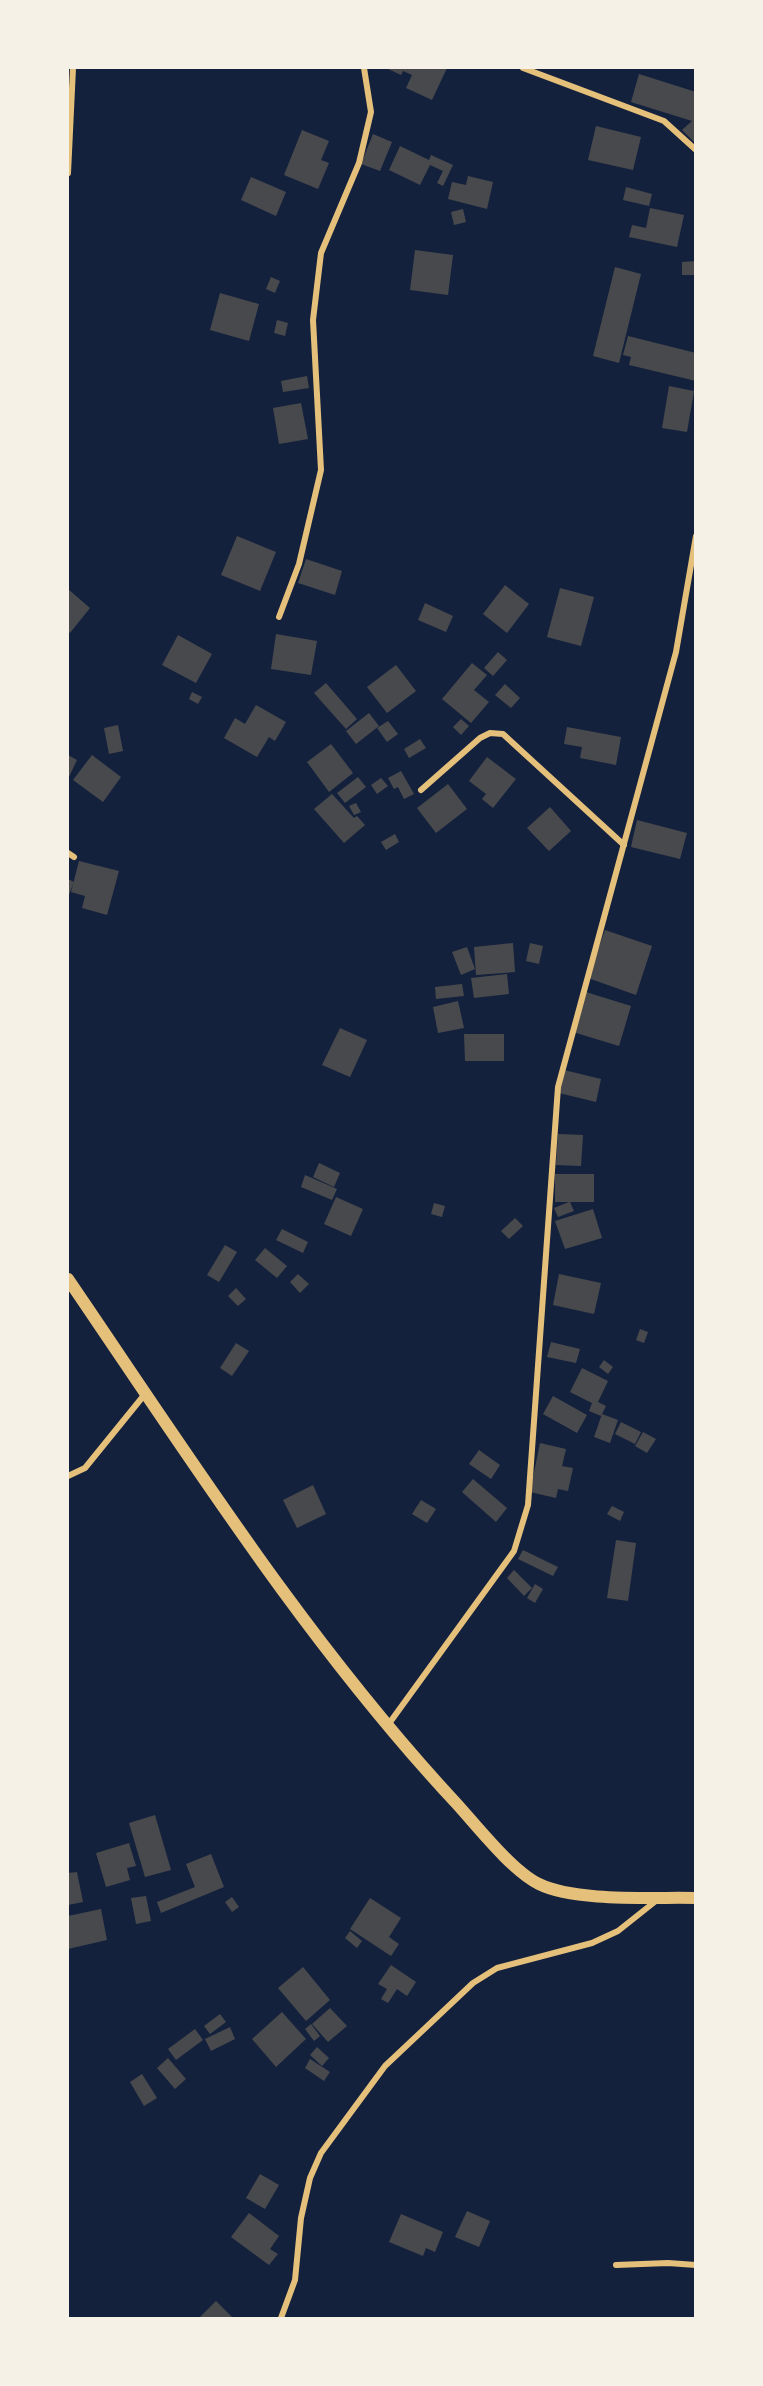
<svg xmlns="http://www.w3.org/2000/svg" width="763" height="2386" viewBox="0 0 763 2386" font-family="'Work Sans',sans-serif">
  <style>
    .building { fill: #48494c }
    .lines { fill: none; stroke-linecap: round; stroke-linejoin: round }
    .minor { stroke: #e5c07b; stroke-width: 6 }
    .secondary { stroke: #e5c07b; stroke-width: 12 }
  </style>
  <rect width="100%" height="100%" fill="#14213d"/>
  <g class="building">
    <polygon points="386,68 447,68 432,100 406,88 412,75 403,71 401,75"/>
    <polygon points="639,74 696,92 696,144 682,130 692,121 631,102"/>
    <polygon points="596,126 641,137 633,170 588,160"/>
    <polygon points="302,130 329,141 321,160 329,163 318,189 284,175"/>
    <polygon points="373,134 392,142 380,171 361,164"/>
    <polygon points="400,146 429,160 431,155 453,165 443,186 437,183 443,171 430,165 420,185 389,170"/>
    <polygon points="468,176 493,182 487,209 448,199 452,182 466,185"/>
    <polygon points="251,177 286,192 276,216 241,200"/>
    <polygon points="626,187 652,194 649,206 623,200"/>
    <polygon points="650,208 684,215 677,247 629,237 632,225 646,228"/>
    <polygon points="463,209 466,222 454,225 451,212"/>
    <polygon points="415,250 453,255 448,295 410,290"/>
    <polygon points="696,261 696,275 682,275 682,262"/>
    <polygon points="615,267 641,274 619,363 593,356"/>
    <polygon points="271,277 280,281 275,293 266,289"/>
    <polygon points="220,293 259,304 249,341 210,330"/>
    <polygon points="277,320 288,323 285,336 274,333"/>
    <polygon points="628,336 696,353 696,381 629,365 631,357 623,355"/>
    <polygon points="307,376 309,388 283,392 281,381"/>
    <polygon points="669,386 694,391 687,432 662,428"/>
    <polygon points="301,403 308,439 279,444 273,408"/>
    <polygon points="237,536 276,552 260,591 221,575"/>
    <polygon points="306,559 342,571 335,595 298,583"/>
    <polygon points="505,585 529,604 507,633 483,614"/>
    <polygon points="560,588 594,597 581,646 547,637"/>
    <polygon points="68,589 90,608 70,633 68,631"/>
    <polygon points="425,603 453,616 446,632 418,620"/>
    <polygon points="276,634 317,641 311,675 271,669"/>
    <polygon points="178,635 212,654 196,683 162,665"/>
    <polygon points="498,652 507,660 493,676 484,668"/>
    <polygon points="472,663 487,675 474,690 489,702 471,723 442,699"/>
    <polygon points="396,665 416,691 387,713 367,687"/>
    <polygon points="326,683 357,719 346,729 314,693"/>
    <polygon points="505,684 520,698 511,708 495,695"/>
    <polygon points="192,692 202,697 198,704 189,699"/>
    <polygon points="256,705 286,722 275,741 269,737 257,757 224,738 235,718 245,724"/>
    <polygon points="369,713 379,726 356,744 346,731"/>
    <polygon points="461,719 469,726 461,735 453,727"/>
    <polygon points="388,721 398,734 387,742 377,728"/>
    <polygon points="118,725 123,751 109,754 104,728"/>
    <polygon points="567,727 621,737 616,765 580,758 582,747 564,744"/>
    <polygon points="420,739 426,748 409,758 404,749"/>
    <polygon points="331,744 353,773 329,792 307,762"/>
    <polygon points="68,755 77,760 68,779"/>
    <polygon points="92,755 121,777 103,802 73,780"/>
    <polygon points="487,757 516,779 493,808 482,799 486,794 469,781"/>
    <polygon points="401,771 414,794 404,799 398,787 394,789 388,778"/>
    <polygon points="358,777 366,787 345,803 337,793"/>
    <polygon points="381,778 388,786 377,794 371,785"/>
    <polygon points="448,784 467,809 436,833 417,808"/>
    <polygon points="332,794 354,818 357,816 365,825 344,843 314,809"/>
    <polygon points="356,803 361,812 354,815 349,806"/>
    <polygon points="550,807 571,831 549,851 527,828"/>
    <polygon points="637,820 687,833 680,859 631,847"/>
    <polygon points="395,834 399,842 386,850 381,842"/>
    <polygon points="79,861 119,871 107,915 82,908 85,896 71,892"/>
    <polygon points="68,879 74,882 68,897"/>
    <polygon points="605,930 652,946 636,995 588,978"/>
    <polygon points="513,943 515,972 476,975 474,947"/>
    <polygon points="530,943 543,946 539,964 526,961"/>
    <polygon points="467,947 475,969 461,975 452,952"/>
    <polygon points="507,974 509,994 474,998 471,978"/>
    <polygon points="462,984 464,996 436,999 435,987"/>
    <polygon points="586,992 631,1006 619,1046 573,1032"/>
    <polygon points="458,1001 464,1028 438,1033 433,1007"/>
    <polygon points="340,1028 367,1040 350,1077 322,1065"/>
    <polygon points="464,1034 504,1034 504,1061 465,1061"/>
    <polygon points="564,1070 601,1079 596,1102 559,1093"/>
    <polygon points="558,1134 583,1135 581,1166 556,1165"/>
    <polygon points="319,1163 340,1173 334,1187 313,1177"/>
    <polygon points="555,1174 594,1174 594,1202 570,1202 574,1211 558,1217 554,1208 569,1202 555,1202"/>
    <polygon points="305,1175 337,1189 332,1200 301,1187"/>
    <polygon points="336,1197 363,1209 351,1236 324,1224"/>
    <polygon points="434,1203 445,1206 442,1217 431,1214"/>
    <polygon points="593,1209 602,1238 565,1249 555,1221"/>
    <polygon points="515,1218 523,1226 509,1239 501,1231"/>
    <polygon points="282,1229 308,1242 303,1253 276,1240"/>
    <polygon points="225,1245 237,1252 219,1282 207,1275"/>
    <polygon points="265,1248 287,1266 277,1278 255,1260"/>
    <polygon points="298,1274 309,1284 300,1293 290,1282"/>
    <polygon points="559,1274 601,1283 594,1314 553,1305"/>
    <polygon points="236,1288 246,1299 238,1306 228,1296"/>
    <polygon points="640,1329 648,1332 644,1343 636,1340"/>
    <polygon points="551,1342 580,1349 576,1363 547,1357"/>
    <polygon points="236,1343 249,1351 232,1376 220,1368"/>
    <polygon points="604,1360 613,1367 608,1374 599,1367"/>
    <polygon points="582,1368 608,1381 598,1402 606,1406 601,1416 589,1411 592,1403 570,1392"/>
    <polygon points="553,1396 587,1415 577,1433 543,1414"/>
    <polygon points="602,1414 618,1420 610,1443 594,1437"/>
    <polygon points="621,1422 641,1432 635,1444 615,1434"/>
    <polygon points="643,1432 656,1439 647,1453 635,1446"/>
    <polygon points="540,1443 566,1449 562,1466 573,1468 568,1491 558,1489 556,1498 530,1492"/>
    <polygon points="479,1450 500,1465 491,1479 469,1464"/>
    <polygon points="473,1479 507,1508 496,1522 462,1492"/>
    <polygon points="313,1485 326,1514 297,1528 283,1500"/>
    <polygon points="421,1500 436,1509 427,1523 412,1514"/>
    <polygon points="612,1506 624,1512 620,1521 607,1514"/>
    <polygon points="616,1540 636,1543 628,1601 607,1598"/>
    <polygon points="523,1550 558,1567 553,1576 518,1559"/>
    <polygon points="514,1570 532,1588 524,1596 507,1578"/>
    <polygon points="535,1584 543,1589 535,1603 527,1598"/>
    <polygon points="155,1815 171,1870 145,1877 129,1823"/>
    <polygon points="129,1843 136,1866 127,1868 130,1880 106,1887 96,1853"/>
    <polygon points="211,1854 224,1887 161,1913 157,1902 195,1887 186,1864"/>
    <polygon points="77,1872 83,1902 68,1905 68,1873"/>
    <polygon points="146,1896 151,1921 136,1924 131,1898"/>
    <polygon points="232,1897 239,1907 232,1912 225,1902"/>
    <polygon points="370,1898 401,1918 389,1937 399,1944 391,1956 350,1929"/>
    <polygon points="101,1909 107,1940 68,1949 68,1916"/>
    <polygon points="350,1931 362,1941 357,1948 345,1938"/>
    <polygon points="391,1965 416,1982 407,1996 397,1989 388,2003 381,1999 387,1989 378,1984"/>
    <polygon points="303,1967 330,2000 306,2021 278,1988"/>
    <polygon points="330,2008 347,2026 328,2042 312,2024"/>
    <polygon points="282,2012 306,2039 276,2067 252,2039"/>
    <polygon points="220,2014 226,2022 210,2034 204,2026"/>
    <polygon points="311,2024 320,2036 314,2041 305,2029"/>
    <polygon points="230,2027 235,2039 211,2051 205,2039"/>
    <polygon points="195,2029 203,2040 176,2060 168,2049"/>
    <polygon points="317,2047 329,2058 322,2066 310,2055"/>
    <polygon points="168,2058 186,2079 175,2089 157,2068"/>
    <polygon points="310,2059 330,2072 324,2081 305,2068"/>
    <polygon points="142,2074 157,2098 144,2106 130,2082"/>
    <polygon points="260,2174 279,2185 265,2209 246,2198"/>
    <polygon points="467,2211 490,2221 479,2247 455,2237"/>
    <polygon points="249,2213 279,2236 270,2249 278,2254 269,2265 231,2237"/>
    <polygon points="401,2214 443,2232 435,2252 426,2248 423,2256 389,2242"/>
    <polygon points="216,2301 233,2318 199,2318"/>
  </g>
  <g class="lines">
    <g class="minor">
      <polyline points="523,68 664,121 696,150"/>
      <polyline points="68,173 73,68"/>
      <polyline points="279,617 299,564 321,470 313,320 321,253 359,163 371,112 364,68"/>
      <polyline points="421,790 480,738 490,733 503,734 624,845"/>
      <polyline points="68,853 74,857"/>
      <polyline points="68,1476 85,1468 145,1394"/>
      <polyline points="388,1725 514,1551 528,1505 558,1087 676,652 696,536"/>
      <polyline points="616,2265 668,2263 696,2265"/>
      <polyline points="281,2318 295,2280 301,2218 310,2178 321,2153 385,2066 473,1983 497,1968 592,1943 618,1931 657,1900"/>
    </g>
    <path class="secondary" d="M 68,1279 C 190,1458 308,1644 456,1803 C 477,1826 512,1871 539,1884 C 575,1902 654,1897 696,1898"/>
  </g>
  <rect width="763" height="2386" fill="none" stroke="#f6f1e7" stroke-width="138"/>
</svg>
